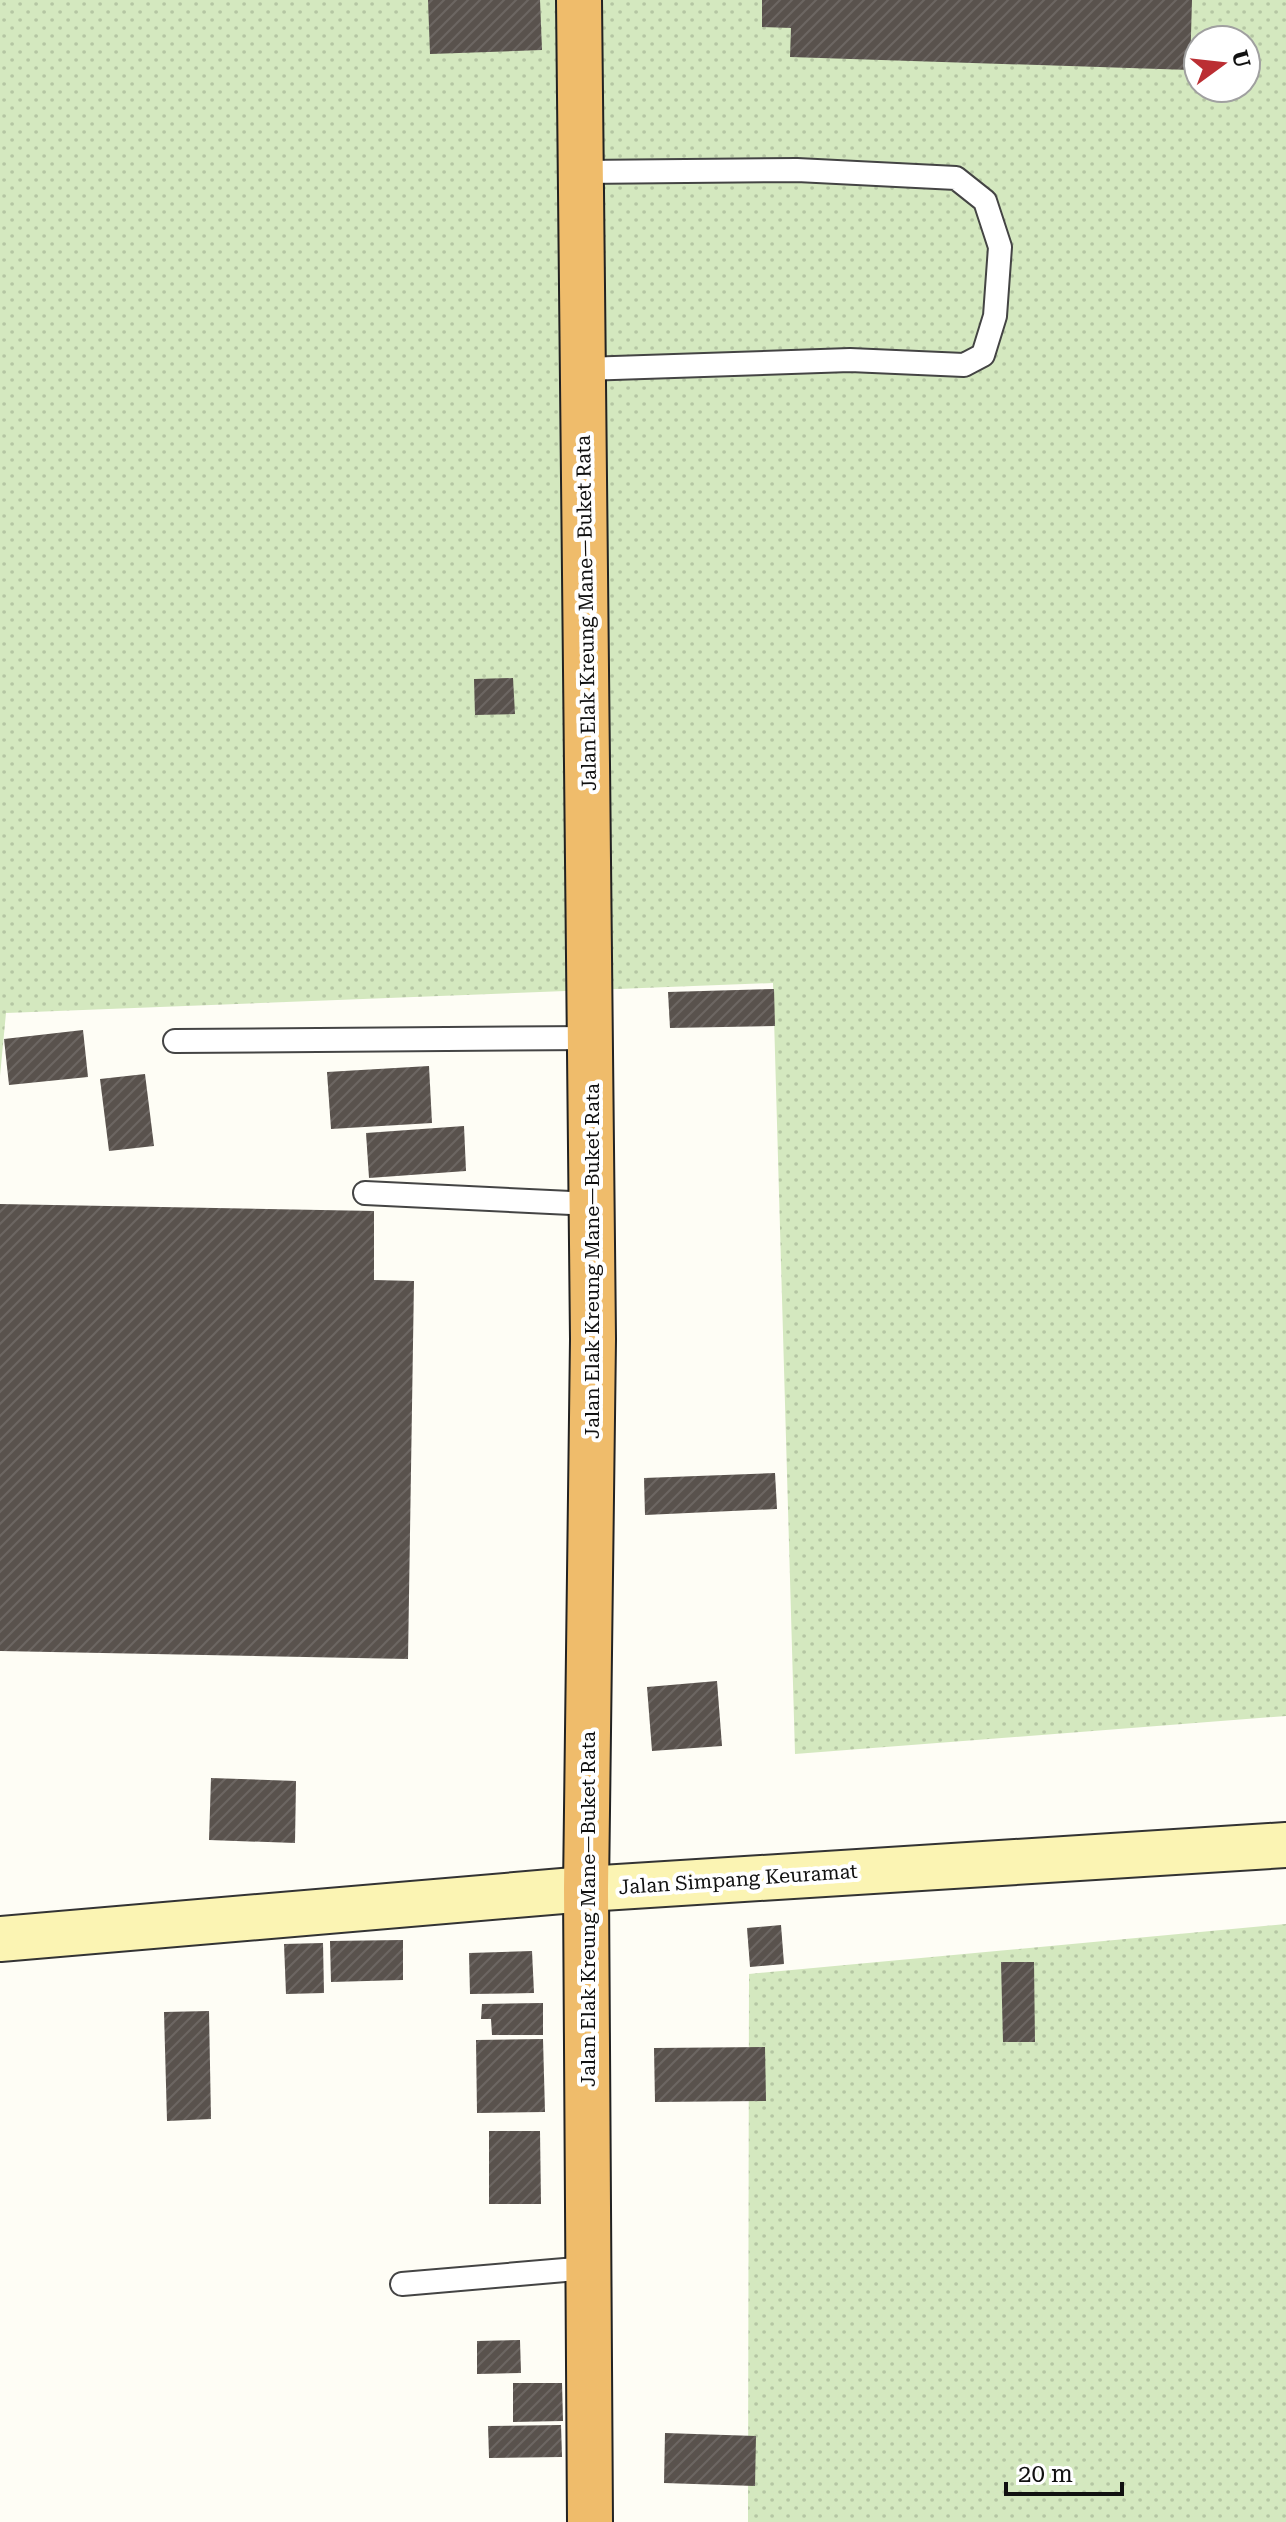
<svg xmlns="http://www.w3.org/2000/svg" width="1286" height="2522" viewBox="0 0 1286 2522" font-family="'Roboto Serif',serif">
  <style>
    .grass { fill: url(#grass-dots); fill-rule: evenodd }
    .building { fill: url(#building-hatch) }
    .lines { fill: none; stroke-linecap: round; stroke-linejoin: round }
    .service-casing { stroke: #444; stroke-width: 26 }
    .secondary-casing { stroke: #333; stroke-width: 48 }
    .trunk-casing { stroke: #222; stroke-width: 48 }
    .service { stroke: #fff; stroke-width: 22 }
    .secondary { stroke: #fbf4b3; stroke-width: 44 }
    .trunk { stroke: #efbc6b; stroke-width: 44 }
    .labels { text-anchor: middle; stroke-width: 8; stroke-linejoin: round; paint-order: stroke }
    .street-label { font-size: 20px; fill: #111; stroke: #fff }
  </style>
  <defs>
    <pattern id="grass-dots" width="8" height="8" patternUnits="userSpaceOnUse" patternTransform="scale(2)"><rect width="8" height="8" fill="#d4e8bf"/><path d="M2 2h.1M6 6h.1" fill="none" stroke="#b5c6a3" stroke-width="1.8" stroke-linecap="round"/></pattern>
    <pattern id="building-hatch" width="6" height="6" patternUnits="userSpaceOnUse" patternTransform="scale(2)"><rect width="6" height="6" fill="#59524d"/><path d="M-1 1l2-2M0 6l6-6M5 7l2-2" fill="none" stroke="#6c6662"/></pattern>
  </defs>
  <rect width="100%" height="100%" fill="#fefdf5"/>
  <g class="grass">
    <path d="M 0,0 L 1286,0 L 1286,1716 L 795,1754 L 773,983 L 6,1013 L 0,1076 ZM 1198,40 L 1246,40 L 1246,88 L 1198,88 Z"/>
    <polygon points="1286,1924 1286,2522 748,2522 749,1974"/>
  </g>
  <g class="building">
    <polygon points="428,0 540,0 542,50 430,54"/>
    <polygon points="762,0 1192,0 1190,70 790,57 791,28 762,27"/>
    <polygon points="513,678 515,714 475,715 474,679"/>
    <polygon points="774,989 775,1026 670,1028 668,992"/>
    <polygon points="83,1030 88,1077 9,1085 4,1039"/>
    <polygon points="429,1066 432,1123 331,1129 327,1072"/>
    <polygon points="145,1074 154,1146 109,1151 100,1079"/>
    <polygon points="464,1126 466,1171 369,1178 366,1133"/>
    <polygon points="0,1204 374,1211 374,1280 414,1281 408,1659 0,1651"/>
    <polygon points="775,1473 777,1509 645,1515 644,1478"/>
    <polygon points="717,1681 722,1746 652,1751 647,1687"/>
    <polygon points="211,1778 296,1781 295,1843 209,1840"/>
    <polygon points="781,1925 784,1964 750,1967 747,1928"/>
    <polygon points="403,1940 403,1980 331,1982 330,1941"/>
    <polygon points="323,1943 324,1993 286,1994 284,1944"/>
    <polygon points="532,1951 534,1993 470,1994 469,1953"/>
    <polygon points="1001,1962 1034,1962 1035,2042 1003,2042"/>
    <polygon points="543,2003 543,2035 492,2035 491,2019 481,2019 482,2004"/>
    <polygon points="209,2011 211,2119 167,2121 164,2012"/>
    <polygon points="543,2039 545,2112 477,2113 476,2040"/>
    <polygon points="765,2047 766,2101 655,2102 654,2048"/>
    <polygon points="489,2131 540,2131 541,2204 489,2204"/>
    <polygon points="520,2340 521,2373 477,2374 477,2341"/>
    <polygon points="513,2383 562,2383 563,2421 513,2422"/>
    <polygon points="561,2425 562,2457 489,2458 488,2426"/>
    <polygon points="665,2433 756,2436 755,2486 664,2483"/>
  </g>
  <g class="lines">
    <g class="service-casing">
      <g id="service">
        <polyline points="581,172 797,170 956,178 985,201 1000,247 995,316 983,355 964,365 850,360 584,369"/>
        <polyline points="175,1041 591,1038"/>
        <polyline points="365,1193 592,1204"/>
        <polyline points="402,2284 588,2268"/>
      </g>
    </g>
    <g class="secondary-casing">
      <polyline id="secondary" points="0,1939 586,1889 1286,1845"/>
    </g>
    <g class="trunk-casing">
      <polyline id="trunk" points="579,0 593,1339 586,1889 590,2522"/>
    </g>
    <use href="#service" class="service"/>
    <use href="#secondary" class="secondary"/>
    <use href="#trunk" class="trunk"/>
  </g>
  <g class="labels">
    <g class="street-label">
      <text transform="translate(586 613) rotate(-91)" y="7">Jalan Elak Kreung Mane—Buket Rata</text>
      <text transform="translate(592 1261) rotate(-90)" y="7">Jalan Elak Kreung Mane—Buket Rata</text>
      <text transform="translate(738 1879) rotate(-4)" y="7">Jalan Simpang Keuramat</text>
      <text transform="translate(588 1909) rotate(-90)" y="7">Jalan Elak Kreung Mane—Buket Rata</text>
    </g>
  </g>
  <g transform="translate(1222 64) rotate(75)"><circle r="38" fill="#ffffff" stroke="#a0a0a0" stroke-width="2"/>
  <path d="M0-6L14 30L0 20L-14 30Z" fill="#bb2e33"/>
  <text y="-12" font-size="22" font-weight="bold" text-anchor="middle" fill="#111111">U</text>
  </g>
  <path d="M1006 2482v12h116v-12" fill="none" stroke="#111111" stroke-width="4"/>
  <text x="1018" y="2482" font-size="24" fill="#111111" stroke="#ffffff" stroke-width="6" paint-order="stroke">20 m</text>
</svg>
